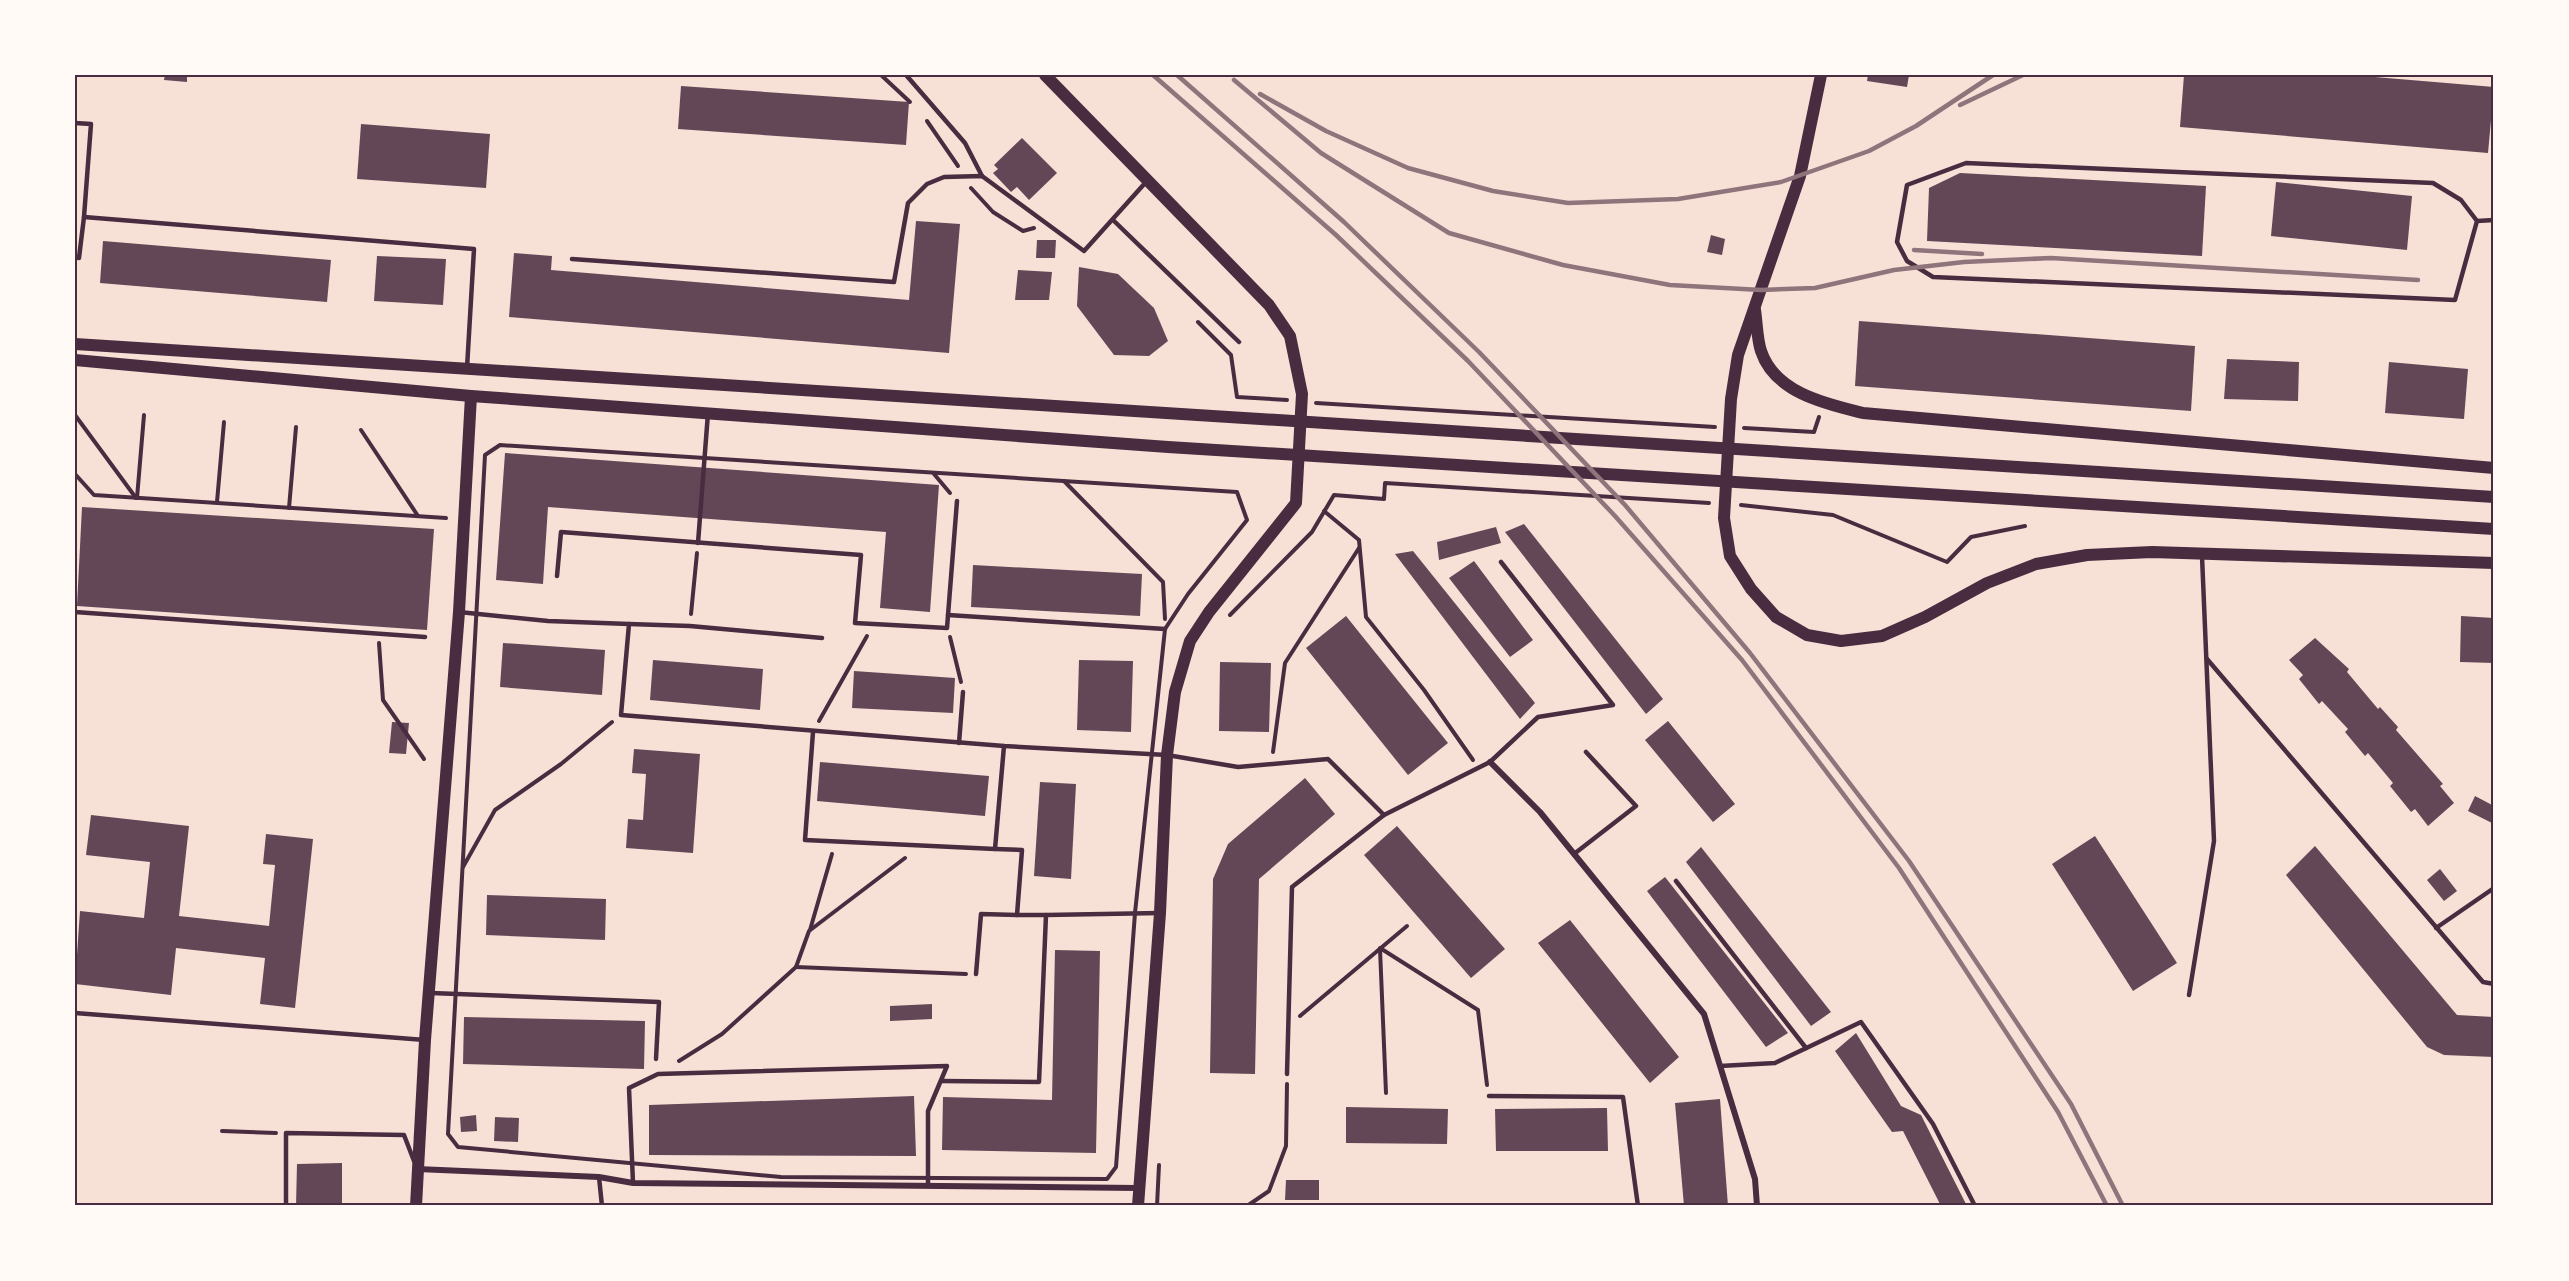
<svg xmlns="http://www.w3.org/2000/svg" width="2569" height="1281" viewBox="0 0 2569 1281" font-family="Ubuntu,sans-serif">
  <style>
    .building { fill: #644757 }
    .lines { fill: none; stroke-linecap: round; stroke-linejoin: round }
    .path { stroke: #4a2c40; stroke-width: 4 }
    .service { stroke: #4a2c40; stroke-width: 4.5 }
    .minor { stroke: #4a2c40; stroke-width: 6 }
    .secondary { stroke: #4a2c40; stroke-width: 12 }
    .rail { stroke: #8f747c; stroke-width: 4.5 }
    .neatline { fill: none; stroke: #4a2c40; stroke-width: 2 }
  </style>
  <rect width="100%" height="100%" fill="#f7e1d7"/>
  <g class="building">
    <polygon points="165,75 187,75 187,82 164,80"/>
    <polygon points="1868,75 1909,75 1907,87 1867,81"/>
    <polygon points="2184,75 2351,75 2494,87 2488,153 2180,127"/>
    <polygon points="681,86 909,102 906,145 678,129"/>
    <polygon points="361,124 490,134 486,188 357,179"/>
    <polygon points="1022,138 1057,173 1029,200 1017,187 1011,192 993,173 998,169 994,165"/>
    <polygon points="1960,173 2206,186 2202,256 1927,241 1929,188"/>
    <polygon points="2276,182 2412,196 2407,250 2271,236"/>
    <polygon points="916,221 960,224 949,353 509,317 514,253 552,256 551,270 909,300"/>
    <polygon points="1711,235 1725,239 1722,255 1707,252"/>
    <polygon points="1037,240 1056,240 1055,258 1036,258"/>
    <polygon points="103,241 331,260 327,302 100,283"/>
    <polygon points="377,256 446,259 443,305 374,301"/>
    <polygon points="1079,267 1118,274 1154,308 1168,341 1149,356 1114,355 1077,306"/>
    <polygon points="1018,270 1052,272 1049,300 1015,300"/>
    <polygon points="1859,321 2195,346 2191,411 1855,386"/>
    <polygon points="2227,359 2299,362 2298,401 2224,399"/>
    <polygon points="2389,362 2468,369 2464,419 2385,413"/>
    <polygon points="505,453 939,485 930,612 880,608 886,532 548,507 543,584 496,580"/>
    <polygon points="82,507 434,529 427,630 77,606"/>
    <polygon points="1524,524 1663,699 1646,714 1505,532"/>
    <polygon points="1496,527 1501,543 1439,560 1437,542"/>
    <polygon points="1413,551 1535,703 1520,719 1395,554"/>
    <polygon points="1474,561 1533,640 1510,657 1449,578"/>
    <polygon points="973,565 1142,574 1140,616 971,607"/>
    <polygon points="1346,616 1448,743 1408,775 1306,648"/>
    <polygon points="2461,616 2494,618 2494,663 2460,662"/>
    <polygon points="2315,638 2349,669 2347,672 2378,709 2380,707 2398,727 2396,730 2443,784 2440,786 2454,803 2428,826 2415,809 2411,812 2390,786 2393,783 2368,753 2365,756 2345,732 2348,729 2322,701 2319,704 2299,679 2303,675 2289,660"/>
    <polygon points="503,643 605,650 602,695 500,687"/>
    <polygon points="653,660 763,669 760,710 650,700"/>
    <polygon points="1079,660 1133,661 1131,732 1077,730"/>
    <polygon points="1220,662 1271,663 1269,732 1219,731"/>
    <polygon points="854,671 955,678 953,713 852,708"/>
    <polygon points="1668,721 1735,804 1713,822 1645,740"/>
    <polygon points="392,722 409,723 406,754 389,753"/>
    <polygon points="634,749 700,754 693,853 626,848 628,819 643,820 646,774 632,773"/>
    <polygon points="820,762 989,776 985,816 817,801"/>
    <polygon points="1305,778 1335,814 1259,879 1255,1074 1210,1073 1213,879 1228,844"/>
    <polygon points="1040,782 1076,784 1071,879 1034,876"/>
    <polygon points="2475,796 2494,806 2494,824 2468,811"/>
    <polygon points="91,815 189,826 179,916 269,926 275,865 263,864 266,834 313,839 295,1008 260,1004 265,958 176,948 171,995 75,984 80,911 144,918 150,862 86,855"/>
    <polygon points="1397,826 1505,949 1471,978 1364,855"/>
    <polygon points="2095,836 2177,963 2133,991 2052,864"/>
    <polygon points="2315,846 2457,1015 2494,1017 2494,1057 2444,1055 2427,1047 2286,875"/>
    <polygon points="1701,847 1831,1012 1811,1026 1686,862"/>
    <polygon points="2440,869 2457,891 2444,901 2427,880"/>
    <polygon points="1665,877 1788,1033 1766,1047 1647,891"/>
    <polygon points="487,895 606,899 605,940 486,935"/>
    <polygon points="1570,920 1679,1057 1650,1083 1538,943"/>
    <polygon points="1055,950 1100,951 1096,1153 942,1150 943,1097 1052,1100"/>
    <polygon points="932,1004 932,1019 890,1021 890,1006"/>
    <polygon points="464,1017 645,1021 644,1069 463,1064"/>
    <polygon points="1856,1033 1901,1106 1921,1115 1967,1206 1941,1206 1903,1131 1892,1132 1835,1051"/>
    <polygon points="914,1096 916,1156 649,1155 649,1105"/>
    <polygon points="1720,1099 1728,1206 1684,1206 1675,1103"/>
    <polygon points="1346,1107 1448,1109 1447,1144 1346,1143"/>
    <polygon points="1607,1108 1608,1151 1496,1151 1495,1109"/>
    <polygon points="476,1115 477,1131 461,1132 460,1117"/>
    <polygon points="495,1117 519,1118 518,1142 494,1141"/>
    <polygon points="342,1163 342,1206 296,1206 297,1164"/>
    <polygon points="1286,1180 1319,1180 1319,1200 1285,1200"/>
  </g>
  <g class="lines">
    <g class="path">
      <polyline points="881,75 910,102"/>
      <polyline points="927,121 958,166"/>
      <polyline points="971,188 993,212 1023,231 1034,228"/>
      <polyline points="1198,322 1231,355 1237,397 1287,400"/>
      <polyline points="1316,403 1715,427"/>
      <polyline points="75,415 136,498"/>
      <polyline points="1744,428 1814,432 1819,417"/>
      <polyline points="361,430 418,516"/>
      <polygon points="500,445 1237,492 1247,520 1188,594 1165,629 1135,913 1116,1167 1107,1179 781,1177 458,1147 448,1134 485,455"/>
      <polyline points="75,474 94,495 446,518"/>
      <polyline points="934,474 950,493"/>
      <polyline points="1064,481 1163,582 1165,619"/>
      <polyline points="137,498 144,415"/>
      <polyline points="217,502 224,422"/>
      <polyline points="1741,505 1833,515 1947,562 1971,537 2025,526"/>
      <polyline points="289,508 296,427"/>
      <polyline points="1324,511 1359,540 1366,617 1424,690 1473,760"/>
      <polyline points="691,614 697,553"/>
      <polyline points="1230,615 1312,532 1334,495 1384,499 1385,483 1709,503"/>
      <polyline points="950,637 961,682"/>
      <polyline points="379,643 383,700 424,759"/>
      <polyline points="819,721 867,636"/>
      <polyline points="1273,752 1285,663 1359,548"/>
      <polyline points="463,867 495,810 561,764 612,722"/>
      <polyline points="810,930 832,854"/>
      <polyline points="1380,948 1478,1010 1487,1085"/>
      <polyline points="1380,949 1386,1093"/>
      <polyline points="796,967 966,974"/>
      <polyline points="1300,1016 1407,926"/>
      <polyline points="679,1061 722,1034 796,967 809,931 905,858"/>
      <polyline points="222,1131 276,1133"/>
      <polyline points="1157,1206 1159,1165"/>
      <polyline points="1247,1206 1269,1191 1286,1146 1287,1084"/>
    </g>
    <g class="service">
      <polyline points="906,75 965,143 982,176"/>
      <polyline points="75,123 91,124 84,217 79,258 75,257"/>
      <polygon points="1966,163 2433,183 2461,200 2477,221 2455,300 1933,277 1907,261 1897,242 1907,185"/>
      <polyline points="84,217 474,249 467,368"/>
      <polyline points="1113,220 1239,342"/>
      <polyline points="2477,221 2494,220"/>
      <polyline points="572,259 894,282 908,203 927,184 944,177 982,176 1084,251 1146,182"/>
      <polyline points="698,543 708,413"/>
      <polyline points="557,576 561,532 861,555 855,623 947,628 957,501"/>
      <polyline points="75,612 425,637"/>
      <polyline points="459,612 548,621 629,624 621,715 1004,746 1167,755 1238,767 1328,759 1384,815 1490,762 1538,717 1613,705 1501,562"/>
      <polyline points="948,615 1165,629"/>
      <polyline points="629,624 690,626 822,638"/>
      <polyline points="2207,659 2483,982 2494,984"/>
      <polyline points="813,732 805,840 995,849 1004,746"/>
      <polyline points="959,743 963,692"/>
      <polyline points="995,849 1022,850 1017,915 1046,915"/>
      <polyline points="1574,854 1636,806 1586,752"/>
      <polyline points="1676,881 1806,1048"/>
      <polyline points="2436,928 2494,888"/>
      <polyline points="976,974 981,914 1017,915"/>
      <polyline points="431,993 659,1002 656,1059"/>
      <polyline points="2189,995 2214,841 2202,556"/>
      <polyline points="75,1013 425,1040"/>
      <polyline points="1720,1066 1775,1063 1861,1022 1933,1124 1975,1206"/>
      <polyline points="1287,1074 1292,887 1384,815"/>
      <polyline points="941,1081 1039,1082 1046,915 1160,913"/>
      <polyline points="1489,1096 1623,1097 1638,1206"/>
      <polyline points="599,1177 602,1206"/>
      <polyline points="633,1183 629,1088 658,1074 947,1066 928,1111 928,1186"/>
      <polyline points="286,1206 286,1133 404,1135 414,1161"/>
    </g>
    <g class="minor">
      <polyline points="1490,762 1540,812 1704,1014 1755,1179 1757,1206"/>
      <polyline points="417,1169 599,1177 633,1183 1138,1188"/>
    </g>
    <g class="secondary">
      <polyline points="1045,75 1269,305 1290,336 1302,394 1296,503 1209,612 1190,641 1175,692 1167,755 1160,913 1138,1206"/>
      <polyline points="1821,75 1800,176 1738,355 1731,399 1724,518 1730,556 1751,589 1776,617 1807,635 1841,641 1882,636 1925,617 1987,583 2036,564 2087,555 2152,552 2494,563"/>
      <path d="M 1755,310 C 1757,323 1757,339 1761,351 C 1775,393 1826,404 1863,413 L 2494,468"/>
      <polyline points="75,344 2494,497"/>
      <polyline points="75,360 471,396 1168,447 2494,529"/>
      <polyline points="416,1206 425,1040 459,612 471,396"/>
    </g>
    <g class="rail">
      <polyline points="1153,75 1336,235 1468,361 1615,516 1742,660 1899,868 2058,1112 2107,1206"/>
      <polyline points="1177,75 1344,222 1479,352 1625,505 1750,653 1909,861 2071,1104 2123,1206"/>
      <polyline points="1234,80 1321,153 1449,233 1563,265 1670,285 1761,290 1815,288 1894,270 1964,262 2051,258 2418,280"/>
      <polyline points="1260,94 1326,131 1408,168 1493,191 1568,203 1678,199 1781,182 1869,151 1916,126 1993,75"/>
      <polyline points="1960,105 2023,75"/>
      <polyline points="1914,250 1982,254"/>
    </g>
  </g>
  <rect width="2569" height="1281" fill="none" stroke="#fffaf5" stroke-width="153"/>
  <rect x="76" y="76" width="2416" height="1128" class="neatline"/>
</svg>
